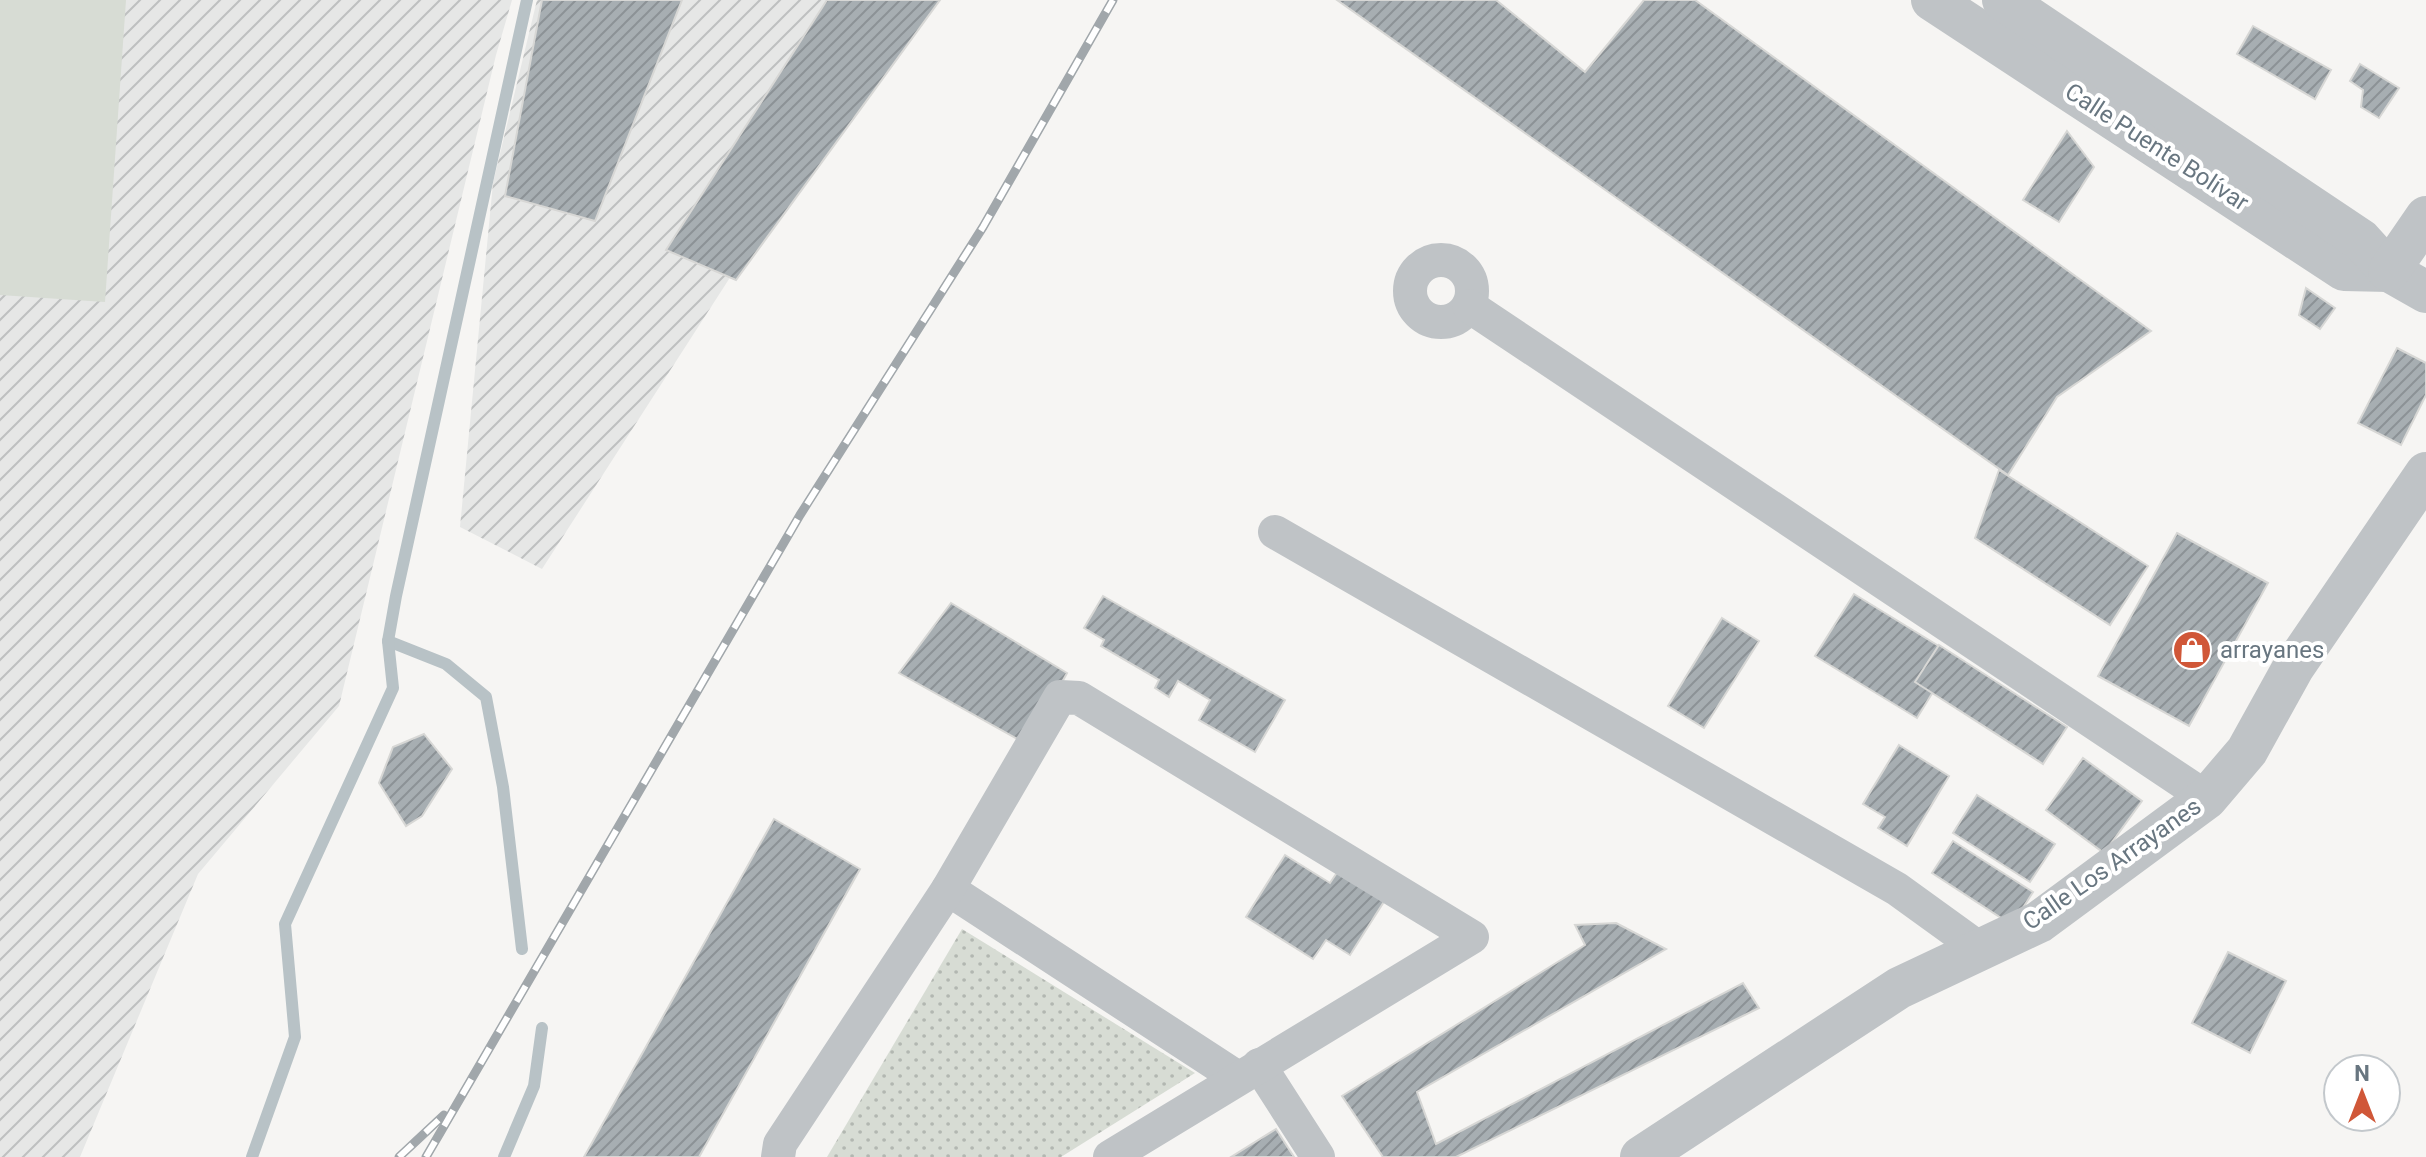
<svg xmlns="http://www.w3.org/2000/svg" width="2426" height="1157" viewBox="0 0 2426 1157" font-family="Roboto,sans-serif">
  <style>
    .industrial { fill: url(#industrial-furrows) }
    .grass { fill: url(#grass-dots) }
    .pitch { fill: #d7dcd4 }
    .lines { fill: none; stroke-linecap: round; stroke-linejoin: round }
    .stream { stroke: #b8c2c6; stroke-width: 12 }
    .building { fill: url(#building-hatch); stroke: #d7d7d5; stroke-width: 2 }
    .minor { stroke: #bfc3c6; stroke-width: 34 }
    .tertiary { stroke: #bfc3c6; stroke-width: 42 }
    .rail-casing { stroke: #a1a7ab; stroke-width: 9 }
    .rail { stroke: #fff; stroke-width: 6; stroke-dasharray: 18; stroke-linecap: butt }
    .labels { text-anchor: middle; stroke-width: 8; stroke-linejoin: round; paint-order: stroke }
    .street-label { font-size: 24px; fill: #687680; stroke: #fff }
    .poi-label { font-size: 24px; fill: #687680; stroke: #fff; text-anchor: start }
  </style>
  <defs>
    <pattern id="industrial-furrows" width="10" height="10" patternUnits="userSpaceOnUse" patternTransform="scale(2)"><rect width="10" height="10" fill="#e6e7e6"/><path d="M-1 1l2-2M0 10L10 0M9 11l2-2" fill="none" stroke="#bec0c0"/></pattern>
    <pattern id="grass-dots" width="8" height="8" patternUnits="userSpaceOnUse" patternTransform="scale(2)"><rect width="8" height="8" fill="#d7dcd4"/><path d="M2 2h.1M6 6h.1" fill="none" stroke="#b2b7b1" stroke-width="1.8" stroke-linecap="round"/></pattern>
    <pattern id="building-hatch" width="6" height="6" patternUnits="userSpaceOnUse" patternTransform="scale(2)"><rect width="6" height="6" fill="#a7aeb2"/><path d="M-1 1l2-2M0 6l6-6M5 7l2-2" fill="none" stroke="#8c9296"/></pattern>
  </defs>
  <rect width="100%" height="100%" fill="#f6f5f3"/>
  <g class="industrial">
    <polygon points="0,0 512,0 496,55 339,706 198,874 80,1157 0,1157"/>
    <polygon points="537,0 909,0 542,569 460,527 493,183"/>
  </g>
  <polygon class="grass" points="962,929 1195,1073 1061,1157 827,1157"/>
  <polygon class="pitch" points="0,0 126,0 105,302 0,295"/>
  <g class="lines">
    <g class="stream">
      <polyline points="388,641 446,664 486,697 503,787 522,949"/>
      <polyline points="252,1157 295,1037 285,924 393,688 388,641 396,596 527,0"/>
      <polyline points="504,1157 534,1086 542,1028"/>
    </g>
  </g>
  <g class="building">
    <polygon points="542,0 682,0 595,221 505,196"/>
    <polygon points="827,0 940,0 736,280 666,250"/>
    <polygon points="1337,0 1496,0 1585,72 1644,0 1695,0 2151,331 2057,397 2008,475"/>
    <polygon points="2253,26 2331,70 2315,99 2237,54"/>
    <polygon points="2360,64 2399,88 2379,118 2361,107 2363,90 2350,81"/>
    <polygon points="2067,131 2094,167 2059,222 2023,200"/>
    <polygon points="2306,288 2335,308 2320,329 2299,315"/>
    <polygon points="2397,348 2426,363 2426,395 2401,445 2358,423"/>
    <polygon points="1999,470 2148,566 2110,625 1975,538"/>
    <polygon points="2177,533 2268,583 2189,726 2098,676"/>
    <polygon points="1854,594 1955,656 1917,718 1815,656"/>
    <polygon points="1103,596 1285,700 1255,752 1199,720 1210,700 1178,681 1169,697 1155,688 1159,680 1101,646 1104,640 1084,628"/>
    <polygon points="951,603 1067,673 1028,745 899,673"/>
    <polygon points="1722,618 1759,641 1704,728 1668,706"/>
    <polygon points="1939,645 2067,727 2043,764 1915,682"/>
    <polygon points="424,734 452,769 422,816 406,826 379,783 393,747"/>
    <polygon points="1899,745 1949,776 1907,846 1878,828 1885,817 1863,804"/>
    <polygon points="2083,758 2142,801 2104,853 2046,810"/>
    <polygon points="1977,795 2055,844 2030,882 1953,833"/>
    <polygon points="774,819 860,869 699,1157 584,1157"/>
    <polygon points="1953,841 2033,892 2012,925 1932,873"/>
    <polygon points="1285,855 1330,883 1338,871 1385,900 1350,955 1326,940 1313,959 1246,917"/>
    <polygon points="1616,923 1666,949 1417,1092 1436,1144 1743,983 1759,1008 1456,1157 1383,1157 1342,1096 1585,945 1575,925"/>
    <polygon points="2228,952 2286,981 2250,1053 2192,1023"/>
    <polygon points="1276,1129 1294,1157 1231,1157"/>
  </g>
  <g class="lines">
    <g class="minor">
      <circle cx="1441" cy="291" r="31"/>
      <polyline points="1469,306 2207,798"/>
      <polyline points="1275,532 1897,889 1980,949"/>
      <polyline points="948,889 1238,1078"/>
      <polyline points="1259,1065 1318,1157"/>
      <polyline points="778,1157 780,1144 948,889 1060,697 1079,698 1472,937 1110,1157"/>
    </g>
    <g class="tertiary">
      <polyline points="1932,0 2344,270 2389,271"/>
      <polyline points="2003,0 2361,240 2389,271 2426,292"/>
      <polyline points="2389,271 2426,217"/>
      <polyline points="1641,1157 1899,988 2039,922 2207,798 2247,751 2293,668 2426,473"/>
    </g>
    <g class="rail-casing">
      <g id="rail">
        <polyline points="399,1157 444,1115"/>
        <polyline points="426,1157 800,515 983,227 1113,0"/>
      </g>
    </g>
    <use href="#rail" class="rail"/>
  </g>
  <defs>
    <g id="shop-disc" transform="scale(2)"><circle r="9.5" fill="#d05738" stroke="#fff"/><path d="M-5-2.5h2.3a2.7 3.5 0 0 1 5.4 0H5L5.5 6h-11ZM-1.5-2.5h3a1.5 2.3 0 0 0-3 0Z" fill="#fff"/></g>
  </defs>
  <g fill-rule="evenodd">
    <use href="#shop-disc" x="2192" y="650"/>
  </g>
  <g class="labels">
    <g class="street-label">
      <text transform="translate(2157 147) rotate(33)" y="8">Calle Puente Bolívar</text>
      <text transform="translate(2112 864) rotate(-35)" y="8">Calle Los Arrayanes</text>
    </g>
    <g class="poi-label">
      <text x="2220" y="658">arrayanes</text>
    </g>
  </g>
  <g transform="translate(2362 1093)"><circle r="38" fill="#ffffff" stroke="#c3c8cc" stroke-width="2"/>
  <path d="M0-6L14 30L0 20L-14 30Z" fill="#d05738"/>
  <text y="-12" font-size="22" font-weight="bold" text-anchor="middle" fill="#687680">N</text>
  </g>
</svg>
